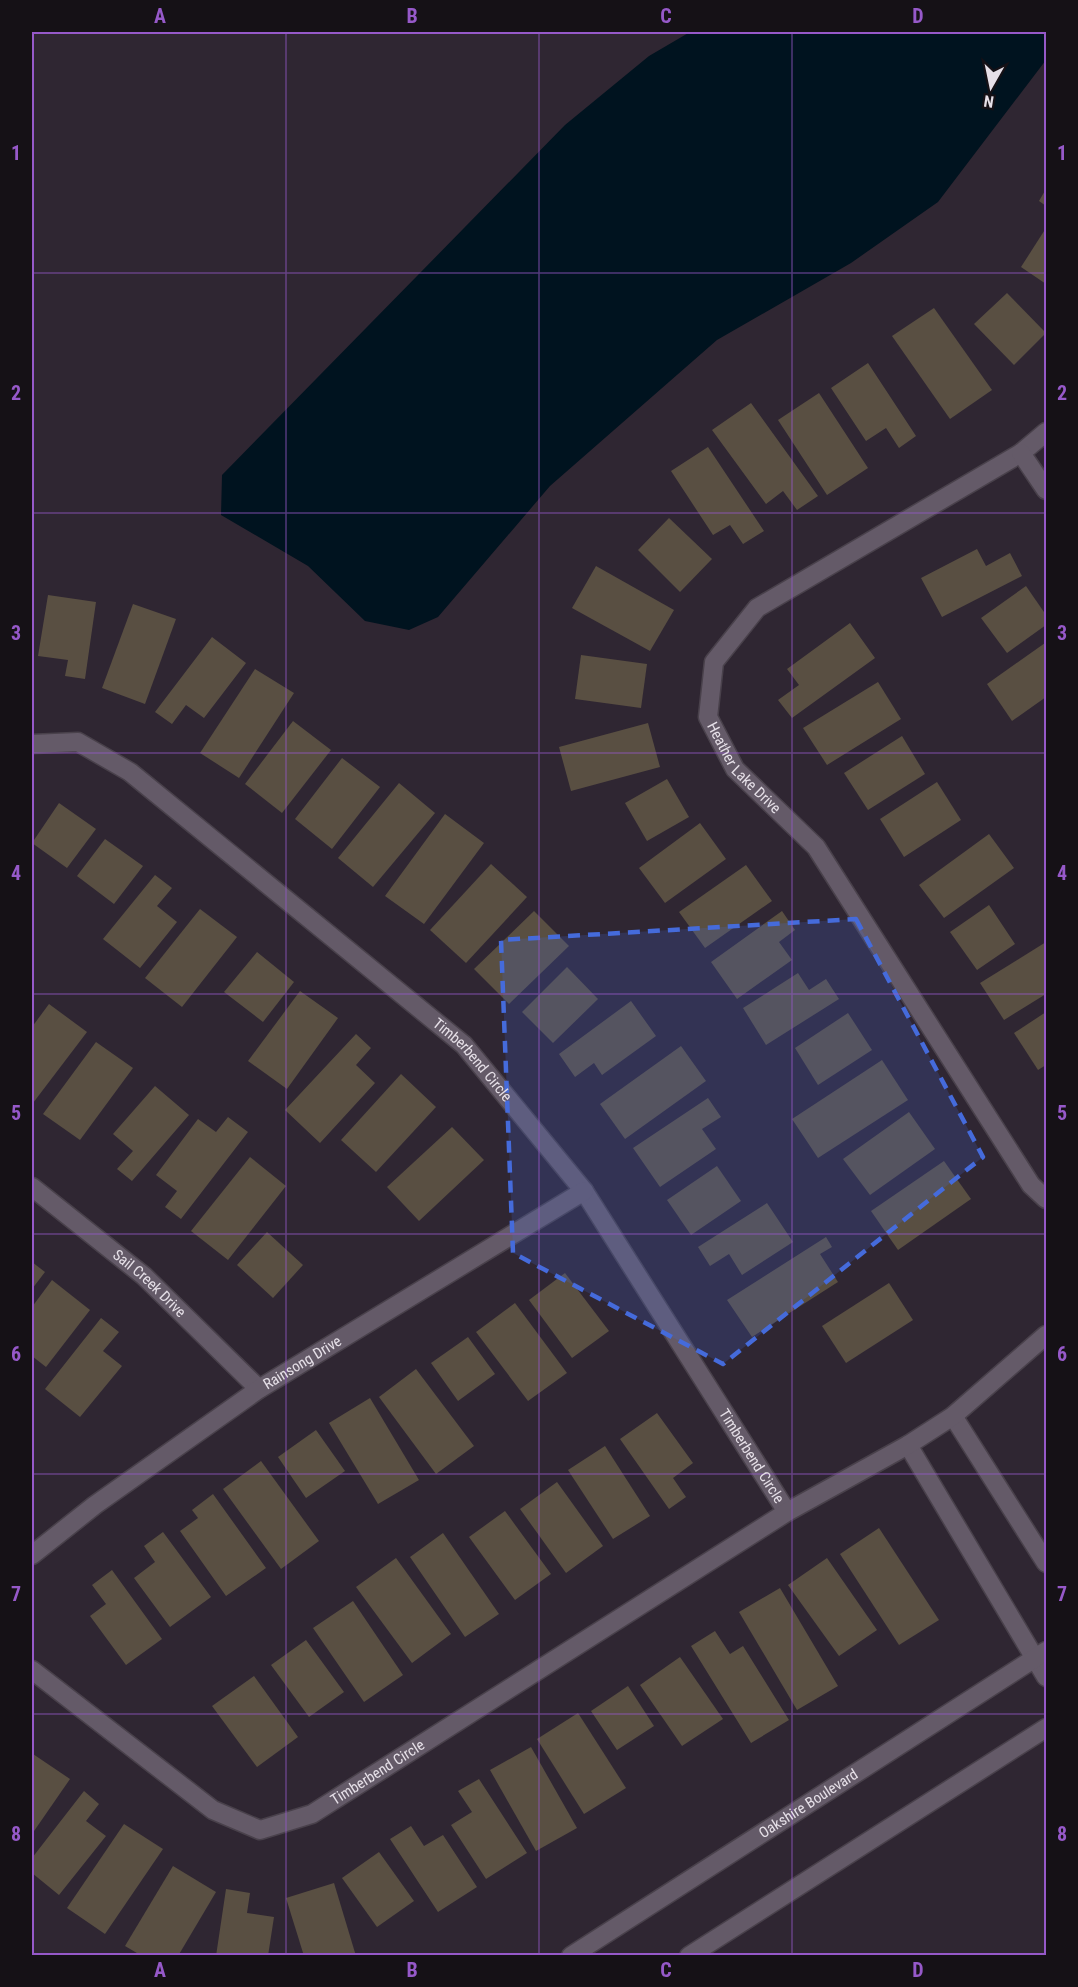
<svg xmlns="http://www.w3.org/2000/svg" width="1078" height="1987" viewBox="0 0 1078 1987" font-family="'Roboto Condensed',sans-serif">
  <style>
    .water { fill: #00131f }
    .building { fill: #594f42 }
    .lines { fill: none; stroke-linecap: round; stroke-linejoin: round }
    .minor-casing { stroke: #49414b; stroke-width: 21 }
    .minor { stroke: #645a68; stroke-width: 18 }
    .marked { fill: #456bdb; fill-opacity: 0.2; stroke: #456bdb; stroke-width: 4.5; stroke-dasharray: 12 8; stroke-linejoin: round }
    .grid { fill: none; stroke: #9659c9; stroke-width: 1.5; stroke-opacity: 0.55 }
    .labels { text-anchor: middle; stroke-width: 4.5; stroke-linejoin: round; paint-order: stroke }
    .street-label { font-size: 15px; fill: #e6e0e8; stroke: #151116 }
    .neatline { fill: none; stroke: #9659c9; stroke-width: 2 }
    .grid-label { font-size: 20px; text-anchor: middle; font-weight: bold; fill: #9659c9 }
  </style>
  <rect width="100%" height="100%" fill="#2f2632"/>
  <polygon class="water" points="690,32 1046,32 1046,60 938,202 851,263 717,340 550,486 438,617 409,630 365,621 308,566 221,515 222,475 565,125 649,56"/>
  <g class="building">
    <polygon points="1046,189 1046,206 1039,201"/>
    <polygon points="1046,228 1046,284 1021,267"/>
    <polygon points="1007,293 1046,333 1014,365 974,324"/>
    <polygon points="934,308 992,390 950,419 892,336"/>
    <polygon points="868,363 916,436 899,448 886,428 866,441 831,388"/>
    <polygon points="819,393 868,468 827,495 778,420"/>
    <polygon points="751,403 818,496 797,510 783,491 766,504 712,430"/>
    <polygon points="708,447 764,531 743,544 730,525 713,535 671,471"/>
    <polygon points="669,518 712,559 680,592 638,550"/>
    <polygon points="977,549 986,566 1010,553 1022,576 942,617 921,578"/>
    <polygon points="596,566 674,610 650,651 572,608"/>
    <polygon points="1026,586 1046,615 1046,625 1007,653 981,618"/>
    <polygon points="48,595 96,602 85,679 65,676 68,660 38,656"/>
    <polygon points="133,604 176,619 145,704 102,688"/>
    <polygon points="850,623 875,658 792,718 778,700 799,685 787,669"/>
    <polygon points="212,637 246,663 204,718 186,705 172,724 155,712"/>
    <polygon points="1045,643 1046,697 1012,721 987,684"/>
    <polygon points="581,655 647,664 641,708 575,699"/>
    <polygon points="255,669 294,693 239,778 200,753"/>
    <polygon points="878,682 901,719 827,765 803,728"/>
    <polygon points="293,721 331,750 282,813 245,784"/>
    <polygon points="648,723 660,767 571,791 559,747"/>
    <polygon points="902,736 925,774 868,810 844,773"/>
    <polygon points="342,758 380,787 332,849 295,819"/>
    <polygon points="667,779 689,817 647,841 625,803"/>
    <polygon points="937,782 961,820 904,857 880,819"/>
    <polygon points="399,783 435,813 373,887 338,858"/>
    <polygon points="59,803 96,829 67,868 32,843"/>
    <polygon points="445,814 484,843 424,924 385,896"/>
    <polygon points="700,823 726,859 665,903 639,868"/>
    <polygon points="989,834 1014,868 944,918 919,885"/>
    <polygon points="105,839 143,866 114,904 77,876"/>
    <polygon points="491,864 527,897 466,963 430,930"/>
    <polygon points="746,865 772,901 705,948 679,912"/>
    <polygon points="155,875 172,888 157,906 177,922 140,968 103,939"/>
    <polygon points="989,905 1015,944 977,970 950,932"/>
    <polygon points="200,909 237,937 182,1007 145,978"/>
    <polygon points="534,911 569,946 509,1004 474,969"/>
    <polygon points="782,911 795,930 779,942 792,960 737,999 711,962"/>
    <polygon points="1046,942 1046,994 1004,1020 980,983"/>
    <polygon points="257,952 294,982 263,1022 224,992"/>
    <polygon points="567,967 598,999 553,1043 522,1012"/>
    <polygon points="798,973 809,990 826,979 839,999 766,1045 743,1008"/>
    <polygon points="300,991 338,1018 287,1089 248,1061"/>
    <polygon points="631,1001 656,1036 602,1075 594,1063 575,1077 559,1054"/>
    <polygon points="49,1004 87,1032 33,1103 32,1027"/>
    <polygon points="1046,1012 1046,1065 1038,1070 1014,1033"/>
    <polygon points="848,1013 872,1050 818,1085 795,1048"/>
    <polygon points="356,1034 371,1048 356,1065 375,1083 320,1143 285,1110"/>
    <polygon points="96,1042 133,1068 80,1140 43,1114"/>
    <polygon points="681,1046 706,1081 625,1139 600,1104"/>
    <polygon points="882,1060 908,1100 818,1158 792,1119"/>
    <polygon points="401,1074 436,1107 376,1172 341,1140"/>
    <polygon points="155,1086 189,1115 132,1181 117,1169 133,1151 113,1134"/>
    <polygon points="708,1098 721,1117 702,1129 716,1149 660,1187 633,1148"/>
    <polygon points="909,1112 935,1149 870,1195 843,1159"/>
    <polygon points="228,1117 248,1132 181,1219 165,1207 177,1191 156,1175 198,1119 216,1132"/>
    <polygon points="452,1127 484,1160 419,1221 387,1187"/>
    <polygon points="250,1157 286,1186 228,1260 191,1231"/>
    <polygon points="944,1161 971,1199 898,1250 871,1211"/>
    <polygon points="717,1166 741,1201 691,1235 667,1200"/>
    <polygon points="767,1203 793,1242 742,1275 729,1254 710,1266 698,1247"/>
    <polygon points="267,1232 303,1265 273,1298 237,1265"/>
    <polygon points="826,1237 832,1247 820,1254 838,1282 752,1337 727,1300"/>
    <polygon points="32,1262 45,1272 32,1289"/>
    <polygon points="565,1273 609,1331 572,1358 529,1300"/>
    <polygon points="52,1280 90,1310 46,1367 32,1356 32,1307"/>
    <polygon points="889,1283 913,1320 846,1363 822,1326"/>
    <polygon points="515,1303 567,1373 528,1401 476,1332"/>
    <polygon points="101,1318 119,1332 103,1351 122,1366 80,1417 45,1389"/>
    <polygon points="468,1337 495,1374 458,1401 431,1363"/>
    <polygon points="416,1369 474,1446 436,1474 379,1397"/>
    <polygon points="370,1398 419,1480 378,1504 329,1423"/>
    <polygon points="657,1413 693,1463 673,1478 686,1497 669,1509 620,1439"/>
    <polygon points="316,1430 345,1471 306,1498 278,1457"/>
    <polygon points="605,1446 650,1516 613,1539 568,1470"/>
    <polygon points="261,1461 319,1541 281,1569 223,1489"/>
    <polygon points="557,1482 603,1546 566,1573 520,1509"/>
    <polygon points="213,1494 266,1568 226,1596 180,1531 198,1518 192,1510"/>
    <polygon points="505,1511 551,1574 515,1600 469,1537"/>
    <polygon points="879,1528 939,1620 899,1645 840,1554"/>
    <polygon points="163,1532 211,1597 170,1627 134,1578 155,1562 144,1546"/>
    <polygon points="443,1533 499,1614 465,1637 410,1557"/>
    <polygon points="396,1558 451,1634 412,1663 356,1587"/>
    <polygon points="827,1558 877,1630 839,1656 788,1585"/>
    <polygon points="112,1570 162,1639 126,1665 90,1616 106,1604 92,1585"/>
    <polygon points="780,1588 838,1686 797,1710 739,1612"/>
    <polygon points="353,1601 403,1675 364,1702 313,1628"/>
    <polygon points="715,1631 730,1654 743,1646 789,1720 751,1743 691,1646"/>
    <polygon points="306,1640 344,1692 309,1717 271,1665"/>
    <polygon points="680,1657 723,1719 682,1746 640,1685"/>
    <polygon points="254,1676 298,1737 257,1767 212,1706"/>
    <polygon points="628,1686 654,1726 617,1750 591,1711"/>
    <polygon points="578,1713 626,1788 584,1814 537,1739"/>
    <polygon points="531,1747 577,1828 536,1851 490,1770"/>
    <polygon points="33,1754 70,1779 32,1834 32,1756"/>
    <polygon points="479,1779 527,1853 486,1879 451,1825 472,1812 458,1791"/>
    <polygon points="84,1791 99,1804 86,1821 106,1836 59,1895 32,1873 32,1858"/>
    <polygon points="124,1824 163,1849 105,1934 67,1908"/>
    <polygon points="411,1826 424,1846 443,1835 477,1887 438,1912 390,1839"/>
    <polygon points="379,1852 414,1901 377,1927 342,1878"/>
    <polygon points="173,1866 216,1892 178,1956 142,1956 125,1946"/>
    <polygon points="334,1883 356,1956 304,1956 286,1898"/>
    <polygon points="226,1889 250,1893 247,1913 274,1917 268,1956 216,1956"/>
  </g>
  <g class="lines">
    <g class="minor-casing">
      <g id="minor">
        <path id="s1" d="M 1046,432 L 1021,453 L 757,608 L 714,662 L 708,717 L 735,769 L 816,847 L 1031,1185 L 1046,1199"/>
        <polyline points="1021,453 1046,490"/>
        <path id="s2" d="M 32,744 L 78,742 L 130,772 L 464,1045 L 584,1191 L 787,1512"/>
        <path id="s3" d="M 32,1187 L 144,1276 L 259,1389"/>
        <polyline points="953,1416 1046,1563"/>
        <polyline points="908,1445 1046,1677"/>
        <path id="s4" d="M 32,1555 L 95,1505 L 259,1389 L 584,1191"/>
        <path id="s5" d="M 32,1670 L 213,1810 L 260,1830 L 312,1814 L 787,1512 L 908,1445 L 953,1416 L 1046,1335"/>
        <path id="s6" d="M 571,1956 L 1046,1651"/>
        <polyline points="689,1956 1046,1728"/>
      </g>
    </g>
    <use href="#minor" class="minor"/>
  </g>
  <path class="marked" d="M 856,919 L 983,1157 L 723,1364 L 513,1253 L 501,940 Z"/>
  <path class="grid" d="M 286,32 L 286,1956M 539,32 L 539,1956M 792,32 L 792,1956M 32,273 L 1046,273M 32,513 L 1046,513M 32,753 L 1046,753M 32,994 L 1046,994M 32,1234 L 1046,1234M 32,1474 L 1046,1474M 32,1714 L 1046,1714"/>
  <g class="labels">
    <g class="street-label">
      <text dy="5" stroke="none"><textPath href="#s1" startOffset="526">Heather Lake Drive</textPath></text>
      <text dy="5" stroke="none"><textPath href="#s2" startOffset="554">Timberbend Circle</textPath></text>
      <text dy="5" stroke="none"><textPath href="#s3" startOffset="152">Sail Creek Drive</textPath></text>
      <text dy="5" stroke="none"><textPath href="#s4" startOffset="332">Rainsong Drive</textPath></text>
      <text dy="5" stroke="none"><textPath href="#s2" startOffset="1040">Timberbend Circle</textPath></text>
      <text dy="5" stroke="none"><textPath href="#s5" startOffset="412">Timberbend Circle</textPath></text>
      <text dy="5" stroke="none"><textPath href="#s6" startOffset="282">Oakshire Boulevard</textPath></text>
    </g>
  </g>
  <rect width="1078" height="1987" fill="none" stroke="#151116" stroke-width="66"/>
  <g transform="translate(991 87) rotate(189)" stroke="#151116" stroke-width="4.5" paint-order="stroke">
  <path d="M0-4.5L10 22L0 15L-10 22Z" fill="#e6e0e8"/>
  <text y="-9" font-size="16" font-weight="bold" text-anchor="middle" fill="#e6e0e8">N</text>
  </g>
  <rect x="33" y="33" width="1012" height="1921" class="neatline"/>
  <g class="grid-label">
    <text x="160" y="23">A</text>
    <text x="412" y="23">B</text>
    <text x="666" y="23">C</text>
    <text x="918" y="23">D</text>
    <text x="16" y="160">1</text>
    <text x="1062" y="160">1</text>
    <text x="16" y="400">2</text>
    <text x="1062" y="400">2</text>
    <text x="16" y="640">3</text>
    <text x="1062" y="640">3</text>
    <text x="16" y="880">4</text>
    <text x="1062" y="880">4</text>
    <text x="16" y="1120">5</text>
    <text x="1062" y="1120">5</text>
    <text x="16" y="1361">6</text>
    <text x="1062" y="1361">6</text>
    <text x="16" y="1601">7</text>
    <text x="1062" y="1601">7</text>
    <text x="16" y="1841">8</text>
    <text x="1062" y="1841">8</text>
    <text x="160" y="1977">A</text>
    <text x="412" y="1977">B</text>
    <text x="666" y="1977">C</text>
    <text x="918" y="1977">D</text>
  </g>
</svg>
